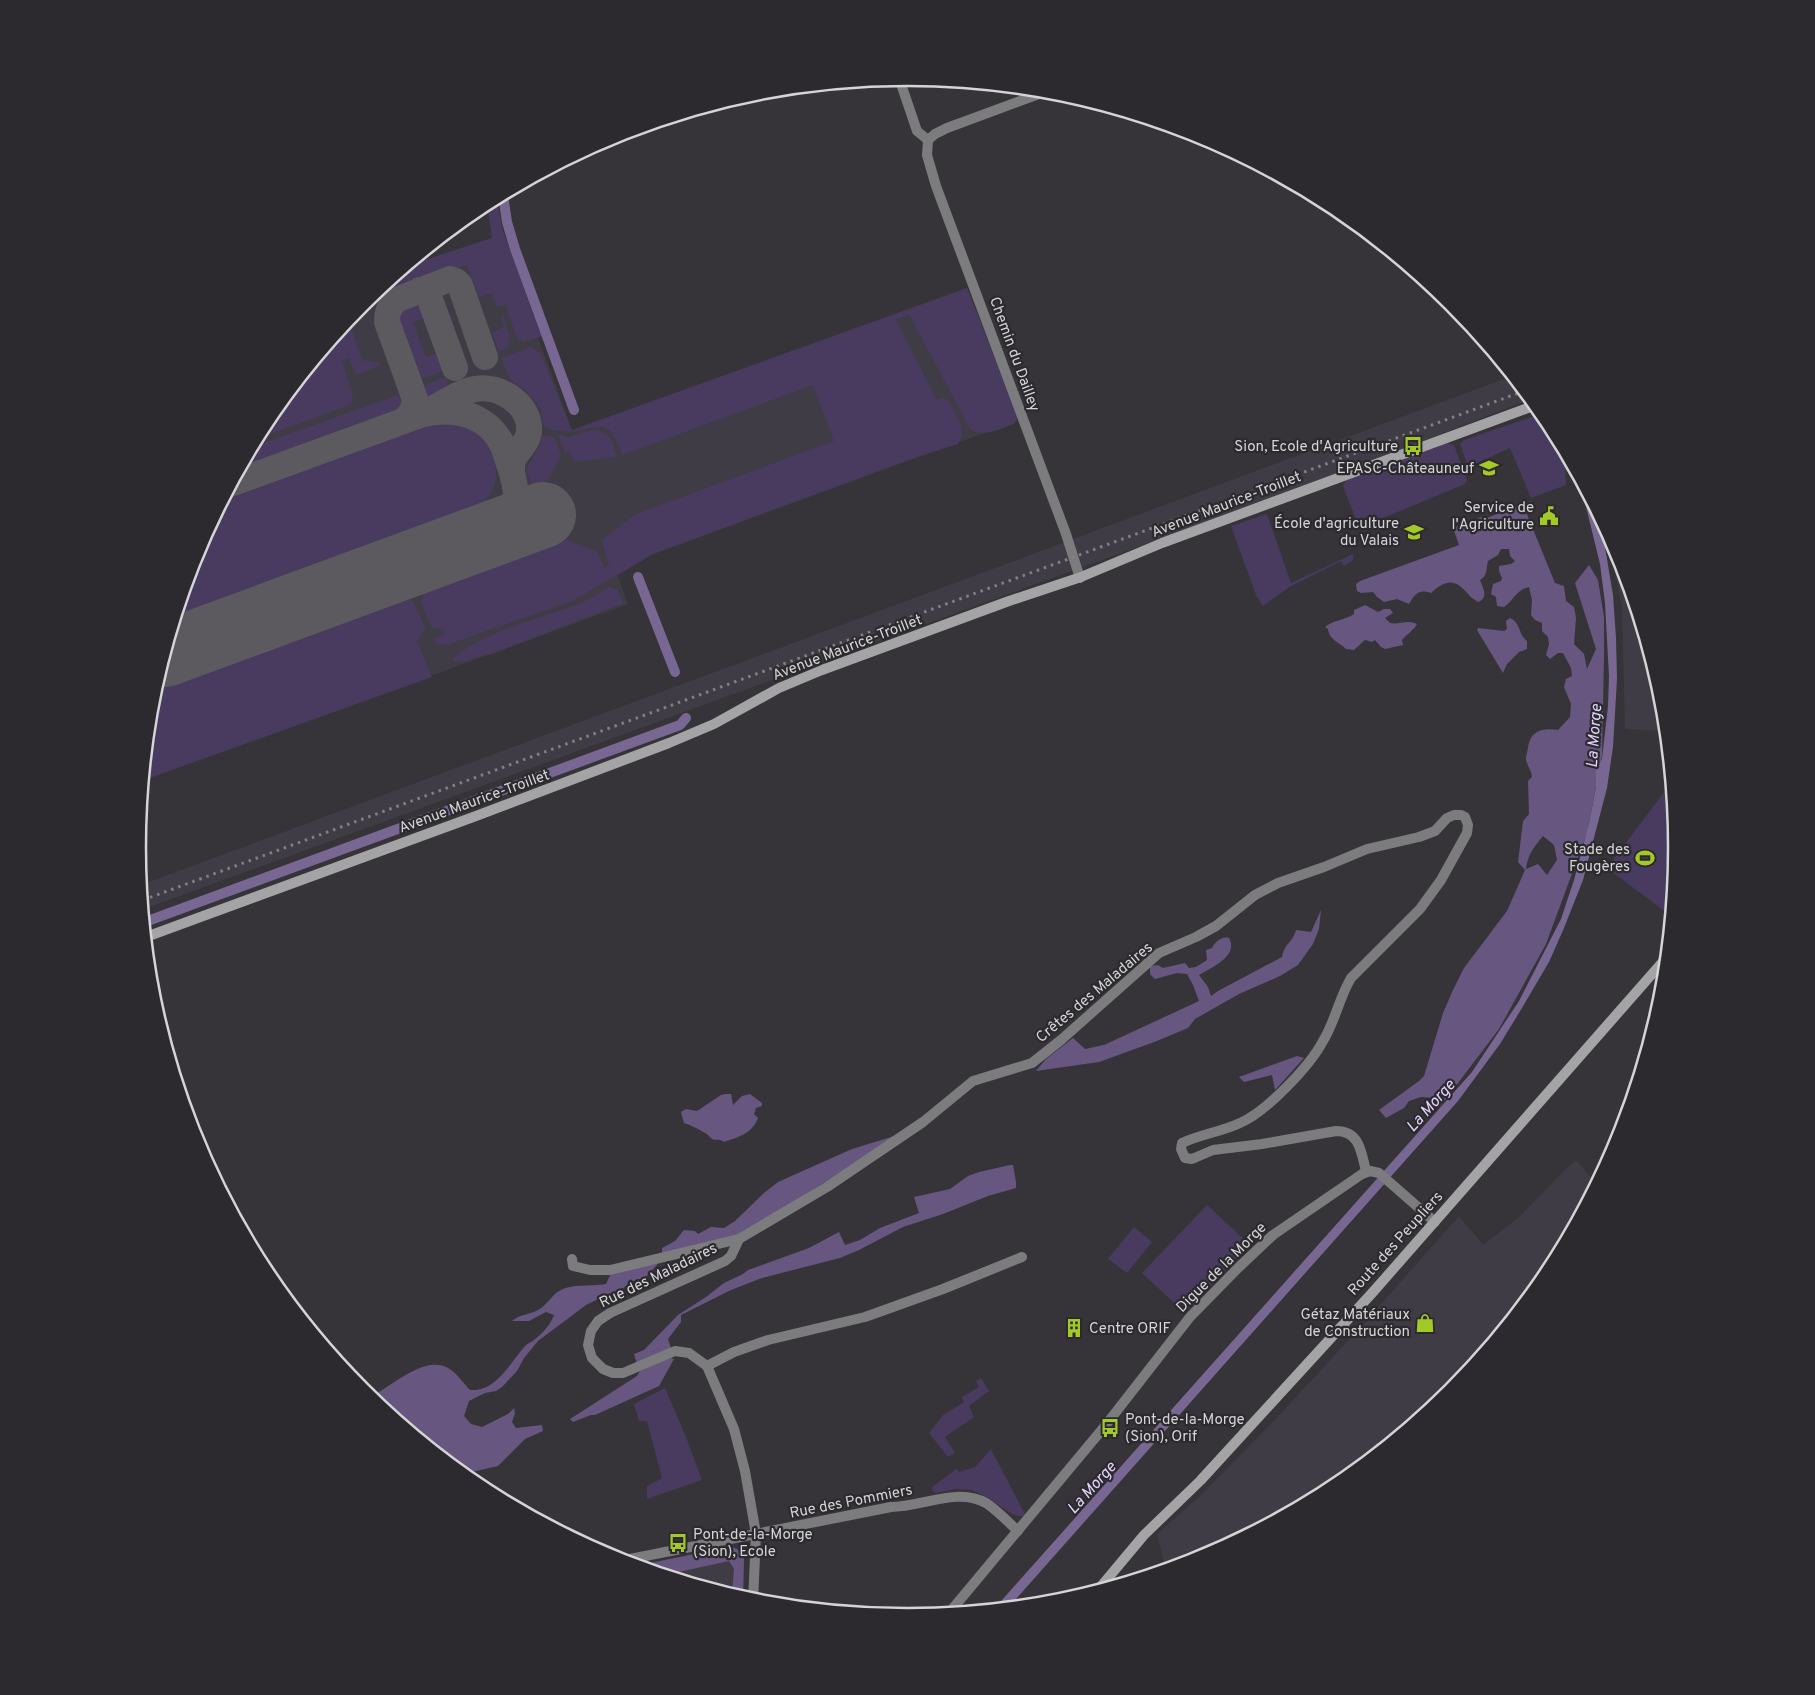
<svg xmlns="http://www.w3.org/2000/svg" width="1815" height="1695" viewBox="0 0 1815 1695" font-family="Overpass,sans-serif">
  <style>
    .built { fill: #3f3c45 }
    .green { fill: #493a5f }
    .forest { fill: #675680; fill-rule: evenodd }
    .water { fill: #786792 }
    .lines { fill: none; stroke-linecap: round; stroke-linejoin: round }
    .canal { stroke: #786792; stroke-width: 10 }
    .taxiway { stroke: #5c5a5e; stroke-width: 26 }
    .runway { stroke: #5c5a5e; stroke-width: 66 }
    .street { stroke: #7c7c7e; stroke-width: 10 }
    .secondary { stroke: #a4a3a6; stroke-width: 10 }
    .rail { stroke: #818083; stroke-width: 3; stroke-dasharray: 2.5 5; stroke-linecap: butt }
    .labels { text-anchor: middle; stroke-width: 4.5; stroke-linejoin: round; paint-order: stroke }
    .street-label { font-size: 15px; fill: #d5d4d6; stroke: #2c2a2e }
    .poi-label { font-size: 15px; fill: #d5d4d6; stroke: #2c2a2e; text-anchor: end }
    .water-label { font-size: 16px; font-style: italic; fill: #e3d3fd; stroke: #2c2a2e }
    .rim { fill: none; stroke: #d5d4d6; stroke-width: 2.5 }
  </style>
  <rect width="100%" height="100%" fill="#363438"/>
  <g class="built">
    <polygon points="502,240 572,430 967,288 1017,421 615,568 628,604 144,780 152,697 196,553 267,419 363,303 400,273"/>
    <polygon points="1512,376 1531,399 1349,470 144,909 141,885"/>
    <polygon points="1608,532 1619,553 1663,698 1666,731 1625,729 1622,608"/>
    <polygon points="1576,1160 1596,1184 1548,1276 1452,1392 1335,1488 1202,1559 1166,1570 1157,1534 1199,1497 1270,1425 1358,1330 1459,1216 1483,1245 1519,1217 1564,1171"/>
    <polygon points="728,1547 737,1548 742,1553 744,1559 743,1598 636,1566"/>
  </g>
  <g class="green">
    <polygon points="497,198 502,228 539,330 543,336 523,342 517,338 505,304 497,307 492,293 479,297 467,265 366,301 409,265 492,238 487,203"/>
    <path d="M 967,288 L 1018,416 L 1014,424 C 1000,429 983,438 970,429 L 909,314 L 896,320 L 937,400 L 942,398 L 948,400 C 956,416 968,428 958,444 L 911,459 L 653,554 C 636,565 617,575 599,585 C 590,591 582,596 572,601 L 447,645 L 436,644 L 434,638 L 445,634 L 443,629 L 433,628 L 429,623 L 421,602 L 425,591 L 568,539 L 569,541 L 598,552 L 604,568 L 609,566 L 602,540 L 636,514 L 834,441 L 813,385 L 622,455 C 609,421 607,424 573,432 L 572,430 L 570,432 L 548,429 L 543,424 L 540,409 L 536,402 L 525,390 L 510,379 L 501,358 L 531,347 L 541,354 L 572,430 Z"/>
    <path d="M 409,303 L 420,308 L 425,318 L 413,322 L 425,355 L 427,357 L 437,353 L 444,371 L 417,381 L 394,319 C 396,310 400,305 409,303 Z"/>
    <polygon points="501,317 504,317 510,338 508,348 499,351 492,333 504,327"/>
    <polygon points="349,321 362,360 380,363 379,366 356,375 349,358 342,360 353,396 352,402 347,406 257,439 267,419"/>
    <path d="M 446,377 L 448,383 L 443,394 C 432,398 424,399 419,387 Z"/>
    <polygon points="404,393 405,402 403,409 242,468 252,447"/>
    <path d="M 1537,415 L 1542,415 C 1552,422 1563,452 1565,465 C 1566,471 1565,478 1566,485 L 1531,498 L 1510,448 L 1468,467 L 1460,444 L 1464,440 Z"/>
    <path d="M 450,420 C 456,421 464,422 469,425 C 487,437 500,461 495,483 C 493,492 486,499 481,507 L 176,618 L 196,553 L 225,498 L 432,422 Z"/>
    <path d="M 595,430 C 611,432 613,443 617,457 L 574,462 L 569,451 L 565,453 L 558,434 L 569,437 Z"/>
    <polygon points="542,436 554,436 561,455 547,483 533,488 526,469 541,443"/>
    <polygon points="1446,443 1454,445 1467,480 1465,484 1364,526 1358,525 1343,486 1346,480"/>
    <polygon points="1267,514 1291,583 1353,554 1353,560 1344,566 1341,561 1291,586 1263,606 1256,595 1231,526"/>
    <path d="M 610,587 L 618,590 L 623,603 L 489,655 L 488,653 L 463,662 L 451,660 C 484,630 542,619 583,602 C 593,598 600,590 610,587 Z"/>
    <polygon points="407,599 414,602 425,628 422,635 417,641 432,677 144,780 152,697 155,690 393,602"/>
    <polygon points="1671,783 1677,848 1671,916 1607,868"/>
    <polygon points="1207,1205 1249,1244 1185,1313 1142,1273"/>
    <polygon points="1134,1227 1152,1242 1127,1273 1108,1259"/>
    <polygon points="981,1378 989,1391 969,1406 974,1417 945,1437 955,1453 948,1457 929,1433 943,1415 964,1402 962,1397 979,1387 976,1381"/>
    <polygon points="665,1388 686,1437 702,1480 647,1499 647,1486 662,1478 647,1421 639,1421 634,1404"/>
    <polygon points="991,1449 1026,1516 1017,1516 1012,1514 985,1496 972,1490 956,1489 935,1493 931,1488 956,1469 959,1472 975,1467"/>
  </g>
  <g class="forest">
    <path d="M 1531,501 L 1533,507 L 1526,512 L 1555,583 L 1564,586 L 1566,601 L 1574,607 L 1576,618 L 1574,644 L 1584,654 L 1587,669 L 1596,649 L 1575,583 L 1589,565 L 1598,580 L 1604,617 L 1604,657 L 1602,756 L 1587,833 L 1546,944 L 1499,1029 L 1439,1108 L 1433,1098 L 1421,1097 L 1409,1101 L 1404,1108 L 1386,1118 L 1379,1110 L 1419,1081 L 1424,1076 L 1443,1013 L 1453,990 L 1464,968 L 1507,911 L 1525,870 L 1518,862 L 1523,821 L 1529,814 L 1528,781 L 1532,777 C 1532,770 1526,765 1526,758 C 1526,755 1528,750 1528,747 C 1531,730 1543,728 1558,730 L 1570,717 L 1571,704 L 1564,687 L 1566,679 L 1572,676 L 1571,668 L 1563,653 L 1558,653 L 1550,659 L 1546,655 L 1549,644 L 1548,637 L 1542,631 L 1542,623 L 1535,620 L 1531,615 L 1532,600 L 1529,587 C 1517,589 1513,601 1504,607 L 1497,606 L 1496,597 L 1491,594 L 1493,584 L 1501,581 L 1502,578 L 1499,571 L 1499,566 L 1511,564 L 1515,561 L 1510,556 L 1509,549 L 1501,549 L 1498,555 L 1488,561 C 1486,568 1488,576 1480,580 C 1483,588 1489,598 1478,602 C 1474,599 1471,598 1468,594 C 1455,579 1447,579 1431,593 C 1420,589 1415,593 1409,604 L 1397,599 L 1384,602 L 1377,597 L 1373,592 L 1361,593 L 1357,591 L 1356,584 L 1360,581 L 1459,545 L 1453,528 L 1482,517 L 1484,519 ZM 1543,836 L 1554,845 L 1557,860 L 1547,875 L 1538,864 L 1526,869 C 1528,854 1534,847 1543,836 Z"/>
    <path d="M 1365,605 L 1378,612 L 1384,609 L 1390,609 L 1393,613 L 1385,618 L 1390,623 C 1401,625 1405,619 1417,624 C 1414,630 1407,634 1402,640 L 1403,645 L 1385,649 L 1381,647 L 1375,640 L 1372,642 L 1365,640 L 1354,650 L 1346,649 C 1339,642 1329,640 1328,629 L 1325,627 C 1335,619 1344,621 1354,614 L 1354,610 Z"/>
    <path d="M 1510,618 C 1521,623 1518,634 1527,641 L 1527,649 L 1519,652 L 1507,664 L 1503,673 L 1477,630 L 1478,628 L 1504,631 L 1507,629 L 1506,621 Z"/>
    <path d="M 1321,910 L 1319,929 L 1313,944 L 1298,965 L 1280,976 L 1239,994 L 1195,1019 L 1188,1028 L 1157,1041 L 1099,1062 L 1036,1071 L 1046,1059 L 1073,1038 L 1085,1049 L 1104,1045 L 1199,1001 L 1193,985 L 1187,974 L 1177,973 L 1155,979 L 1150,974 L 1150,966 L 1158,965 L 1163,968 L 1185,963 L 1189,968 L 1196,967 L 1207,960 L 1206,950 L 1212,948 C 1215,942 1222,936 1229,938 C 1239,956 1212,967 1199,975 L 1208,987 L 1211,996 L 1218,991 L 1282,957 C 1285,942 1292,944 1296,930 L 1311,932 Z"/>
    <polygon points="1297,1056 1304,1058 1275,1090 1272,1075 1244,1082 1239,1077"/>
    <path d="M 725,1094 L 731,1094 L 733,1105 L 742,1096 L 750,1094 L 762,1103 L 762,1106 L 756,1108 L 754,1114 L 758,1118 C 752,1134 738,1137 724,1142 C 719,1138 716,1141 712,1139 C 709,1137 708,1134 705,1133 C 698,1129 691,1125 684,1123 L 681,1112 L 686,1109 L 697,1111 L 721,1095 Z"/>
    <polygon points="901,1134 740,1236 662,1256 662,1248 675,1241 684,1230 695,1231 698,1234 711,1227 724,1228 735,1221 764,1193 778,1182 852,1149"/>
    <polygon points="1010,1165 1013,1165 1016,1182 1016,1188 988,1196 943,1214 903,1227 859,1250 840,1258 762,1278 731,1290 681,1315 681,1322 668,1339 671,1348 637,1364 634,1354 644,1350 678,1315 706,1297 724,1283 743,1274 748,1270 809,1248 839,1232 845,1245 860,1240 880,1228 919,1213 914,1197 950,1189 968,1176 979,1172"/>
    <path d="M 657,1261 L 657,1265 L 644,1279 L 637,1279 L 620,1290 L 614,1296 L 605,1298 L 600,1298 L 586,1305 L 538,1341 L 524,1358 L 517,1371 L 502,1387 L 496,1391 L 485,1393 L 469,1401 L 464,1416 L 471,1424 L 482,1427 L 508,1414 L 514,1408 L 515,1413 L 512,1422 L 516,1428 L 542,1425 L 543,1431 L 525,1439 L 498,1466 L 463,1474 L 370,1397 C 390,1388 424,1354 448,1368 C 457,1373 463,1383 470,1390 C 496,1392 510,1363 525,1346 C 528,1343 532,1342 535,1339 C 543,1333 550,1325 554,1315 L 546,1312 L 529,1321 L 512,1321 C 520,1314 529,1315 538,1310 C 546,1306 551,1296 559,1291 C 572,1283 591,1287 606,1284 L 611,1273 Z"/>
    <polygon points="670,1358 674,1359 659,1386 595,1415 591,1415 573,1422 570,1419 637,1376 640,1371"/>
    <path d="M 728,1547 C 737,1547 741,1551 744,1559 L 743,1598 L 728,1594 L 732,1593 L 734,1569 L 729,1561 L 665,1575 L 636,1566 Z"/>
  </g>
  <polygon class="water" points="1579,478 1600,517 1613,595 1616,638 1617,679 1613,747 1607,788 1583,880 1564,928 1549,962 1522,1008 1500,1044 1458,1101 1008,1608 994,1609 1472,1072 1519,1001 1561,919 1574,880 1589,823 1596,787 1596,771 1602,759 1608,706 1609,676 1605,603 1600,564"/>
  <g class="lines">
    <g class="canal">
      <polyline points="503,195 507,222 515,249 574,410"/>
      <polyline points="638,577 675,672"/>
      <polyline points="145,922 680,725 686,718"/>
    </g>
    <g class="taxiway">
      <polyline points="420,290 428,294 455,368"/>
      <path d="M 430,410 C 444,403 459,392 475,389 C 499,384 530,404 529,430 C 529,443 518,449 513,460 C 512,463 512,468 512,472"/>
      <path d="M 403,421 C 411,415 414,409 415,399 L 387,322 C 387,312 389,307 396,300 L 450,279 L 456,281 L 460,285 L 485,357"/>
      <path d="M 233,483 L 420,415 C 450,407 484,412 501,442 C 505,449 507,459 510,467 C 521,499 518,521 486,537"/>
    </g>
    <polyline class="runway" points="165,654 543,515"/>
    <g class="street">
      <polyline points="899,78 917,131 928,140"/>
      <polyline points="928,140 927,155 936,186 1066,534 1080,578"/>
      <polyline points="928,140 935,134 947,128 1047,91"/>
      <polyline points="739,1239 731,1256 725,1261 610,1313 598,1321 591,1331 588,1345 592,1358 603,1369 613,1373 623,1373 675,1351 689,1353 707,1366 734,1429 745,1471 756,1534 753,1602"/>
      <path d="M 572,1259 L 573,1266 L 590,1270 L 610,1270 L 739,1239 L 827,1187 L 923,1122 L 973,1081 L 1032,1063 L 1061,1040 L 1159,953 L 1196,937 L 1216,926 L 1255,895 L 1278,883 L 1324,867 L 1367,849 L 1419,837 L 1435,831 L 1447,818 L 1454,815 L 1461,815 L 1465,817 L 1468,825 L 1467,833 L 1441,880 L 1420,909 L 1351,978 C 1339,998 1335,1022 1323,1041 C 1310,1066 1266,1112 1240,1123 C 1221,1132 1201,1134 1182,1143 L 1181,1149 L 1185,1158 L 1192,1159 L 1213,1150 L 1262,1144 L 1336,1131 C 1360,1131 1361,1152 1366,1171"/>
      <polyline points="707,1366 734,1352 768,1340 865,1317 943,1289 1022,1257"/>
      <path d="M 620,1561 L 891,1507 C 922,1507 957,1487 986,1503 C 997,1510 1008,1522 1018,1531"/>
      <polyline points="949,1613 1105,1426 1190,1317 1238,1268 1273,1235 1362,1174 1370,1171 1379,1173 1435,1222"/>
    </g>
    <g class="secondary">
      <polyline points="146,937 476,816 669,743 714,724 779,688 822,670 1009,601 1081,577 1162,543 1536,405"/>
      <polyline points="1098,1590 1144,1535 1200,1481 1373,1292 1667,957"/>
    </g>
    <polyline class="rail" points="143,900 1524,391"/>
  </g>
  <defs>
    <g id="bus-bare" transform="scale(1.5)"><path d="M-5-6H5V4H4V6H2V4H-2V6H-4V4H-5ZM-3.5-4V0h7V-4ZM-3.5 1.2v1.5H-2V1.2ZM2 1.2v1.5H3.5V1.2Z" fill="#a3c926" stroke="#2c2a2e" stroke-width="2.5" paint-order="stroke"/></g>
    <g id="school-bare" transform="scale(1.5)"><path d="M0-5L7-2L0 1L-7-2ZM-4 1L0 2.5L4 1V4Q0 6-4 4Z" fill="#a3c926" stroke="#2c2a2e" stroke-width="2.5" paint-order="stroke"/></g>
    <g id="civic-bare" transform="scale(1.5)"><path d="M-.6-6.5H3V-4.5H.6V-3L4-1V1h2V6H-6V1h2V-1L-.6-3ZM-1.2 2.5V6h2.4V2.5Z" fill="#a3c926" stroke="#2c2a2e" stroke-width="2.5" paint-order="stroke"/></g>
    <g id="stadium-bare" transform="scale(1.5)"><path d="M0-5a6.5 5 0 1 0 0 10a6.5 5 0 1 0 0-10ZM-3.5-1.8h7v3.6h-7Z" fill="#a3c926" stroke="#2c2a2e" stroke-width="2.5" paint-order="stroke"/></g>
    <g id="shop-bare" transform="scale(1.5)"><path d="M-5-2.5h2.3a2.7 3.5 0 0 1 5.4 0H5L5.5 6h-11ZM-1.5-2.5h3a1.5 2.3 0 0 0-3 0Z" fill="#a3c926" stroke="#2c2a2e" stroke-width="2.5" paint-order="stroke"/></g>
    <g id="building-bare" transform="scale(1.5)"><path d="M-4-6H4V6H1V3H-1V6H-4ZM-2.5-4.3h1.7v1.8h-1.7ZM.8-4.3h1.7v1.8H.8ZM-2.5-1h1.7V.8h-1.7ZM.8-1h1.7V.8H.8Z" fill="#a3c926" stroke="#2c2a2e" stroke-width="2.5" paint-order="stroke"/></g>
  </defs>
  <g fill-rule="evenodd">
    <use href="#bus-bare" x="1413" y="446"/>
    <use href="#school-bare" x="1489" y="468"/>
    <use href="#civic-bare" x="1549" y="516"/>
    <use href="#school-bare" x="1414" y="532"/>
    <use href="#stadium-bare" x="1645" y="858"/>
    <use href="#shop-bare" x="1425" y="1323"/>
    <use href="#building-bare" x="1074" y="1328"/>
    <use href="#bus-bare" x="1110" y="1428"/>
    <use href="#bus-bare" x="678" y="1543"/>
  </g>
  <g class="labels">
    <g class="street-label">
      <text transform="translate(1015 354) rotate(70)" y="5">Chemin du Dailley</text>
      <text transform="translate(1226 504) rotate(-21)" y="5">Avenue Maurice-Troillet</text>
      <text transform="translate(847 647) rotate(-21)" y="5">Avenue Maurice-Troillet</text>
      <text transform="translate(474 801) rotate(-20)" y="5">Avenue Maurice-Troillet</text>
      <text transform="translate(1094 992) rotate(-40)" y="5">Crêtes des Maladaires</text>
      <text transform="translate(1395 1243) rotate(-48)" y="5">Route des Peupliers</text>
      <text transform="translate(1221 1267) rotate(-45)" y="5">Digue de la Morge</text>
      <text transform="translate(658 1275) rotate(-26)" y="5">Rue des Maladaires</text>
      <text transform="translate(851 1501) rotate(-11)" y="5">Rue des Pommiers</text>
    </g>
    <g class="poi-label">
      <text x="1398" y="451">Sion, Ecole d'Agriculture</text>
      <text x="1474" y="473">EPASC-Châteauneuf</text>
      <text x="1534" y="512">Service de<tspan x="1534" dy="17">l'Agriculture</tspan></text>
      <text x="1399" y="528">École d'agriculture<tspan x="1399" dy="17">du Valais</tspan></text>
      <text x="1630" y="854">Stade des<tspan x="1630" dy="17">Fougères</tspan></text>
      <text x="1410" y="1319">Gétaz Matériaux<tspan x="1410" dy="17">de Construction</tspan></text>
      <text x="1089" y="1333" text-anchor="start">Centre ORIF</text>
      <text x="1125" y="1424" text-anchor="start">Pont-de-la-Morge<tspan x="1125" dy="17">(Sion), Orif</tspan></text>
      <text x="693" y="1539" text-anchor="start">Pont-de-la-Morge<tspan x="693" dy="17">(Sion), Ecole</tspan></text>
    </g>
    <g class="water-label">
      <text transform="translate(1593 736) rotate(-86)" y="6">La Morge</text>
      <text transform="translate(1430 1105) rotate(-48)" y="6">La Morge</text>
      <text transform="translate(1091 1487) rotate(-48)" y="6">La Morge</text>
    </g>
  </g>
  <path d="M0 0H1815V1695H0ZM146 847a761 761 0 1 1 1522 0a761 761 0 1 1-1522 0Z" fill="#2c2a2e" fill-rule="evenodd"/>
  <path class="rim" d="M146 847a761 761 0 1 1 1522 0a761 761 0 1 1-1522 0Z"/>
</svg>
